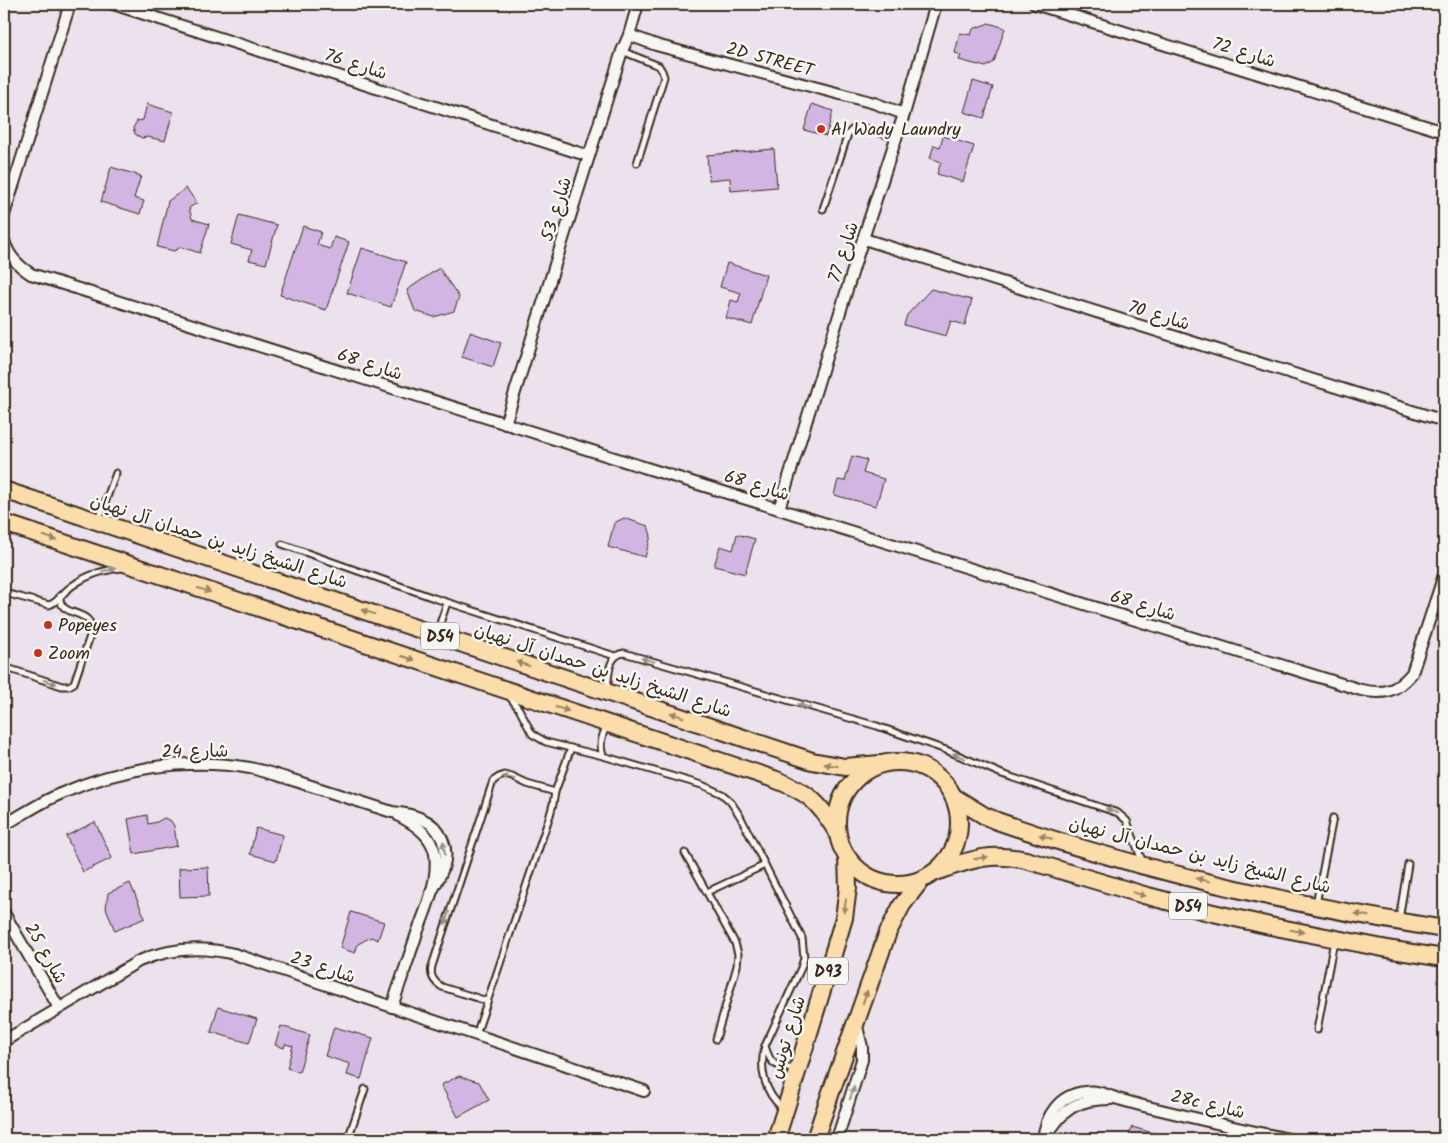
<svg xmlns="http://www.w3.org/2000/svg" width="1448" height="1143" viewBox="0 0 1448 1143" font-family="Kalam,'Playpen Sans Arabic',sans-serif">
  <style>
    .building { fill: #d2b5e2; stroke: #3b2a1e }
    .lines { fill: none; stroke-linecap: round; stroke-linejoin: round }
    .lane-casing { stroke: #3b2a1e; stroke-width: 9 }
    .street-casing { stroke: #3b2a1e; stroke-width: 14 }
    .primary-casing { stroke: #3b2a1e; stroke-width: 20 }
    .lane { stroke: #f6f6f2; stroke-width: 5 }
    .street { stroke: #f6f6f2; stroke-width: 10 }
    .primary { stroke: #fbddab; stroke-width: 16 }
    .oneway { fill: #9b8464 }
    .oneway2 { fill: #989088 }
    .poi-dot { fill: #c8321e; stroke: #f6f6f2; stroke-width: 2 }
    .labels { text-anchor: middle; stroke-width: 5; stroke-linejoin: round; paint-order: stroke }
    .shield { fill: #f6f6f2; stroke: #73675e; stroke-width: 1 }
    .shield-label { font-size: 16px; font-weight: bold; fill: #3b2a1e }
    .street-label { font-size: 18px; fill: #3b2a1e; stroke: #f6f6f2 }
    .poi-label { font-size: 18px; fill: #3b2a1e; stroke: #f6f6f2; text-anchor: start }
  </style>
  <rect width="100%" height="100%" fill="#ebe2ed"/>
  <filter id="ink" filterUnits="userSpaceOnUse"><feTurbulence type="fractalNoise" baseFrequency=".02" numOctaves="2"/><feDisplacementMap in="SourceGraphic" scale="10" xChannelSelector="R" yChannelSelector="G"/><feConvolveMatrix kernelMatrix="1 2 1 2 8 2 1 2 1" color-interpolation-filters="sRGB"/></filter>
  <g filter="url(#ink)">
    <g class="building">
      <polygon points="989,23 1005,28 994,62 986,67 959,60 961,55 955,53 960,33 971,35 973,29"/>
      <polygon points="973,81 993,87 984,118 964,112"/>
      <polygon points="147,104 173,112 165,141 148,137 142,138 135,134 133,128 137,121 143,120"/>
      <polygon points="812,104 833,111 826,136 804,130"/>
      <polygon points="943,136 974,146 963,182 937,174 941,162 930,158 934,145 940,147"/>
      <polygon points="774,149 777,187 731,191 730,178 709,180 707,155"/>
      <polygon points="111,167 141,176 134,198 144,201 140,214 101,202"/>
      <polygon points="186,188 197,203 189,208 192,219 209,224 200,253 181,247 174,251 157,247 168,201"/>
      <polygon points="239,215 277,225 266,264 249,260 252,250 231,244"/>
      <polygon points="303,226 321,232 317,245 330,249 334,237 349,242 326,310 280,295"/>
      <polygon points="362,248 406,262 391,307 347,293"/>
      <polygon points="727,263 766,275 752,325 726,318 731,300 738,302 741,293 720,287"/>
      <polygon points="439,268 459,297 454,311 434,317 415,311 407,290"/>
      <polygon points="931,289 972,300 965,325 951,321 946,336 904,325 907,315"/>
      <polygon points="470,332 501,343 493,367 462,357"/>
      <polygon points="852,456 867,460 863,473 884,479 876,506 834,495 838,480 845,481"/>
      <polygon points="624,518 648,526 651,536 645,557 608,547 614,523"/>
      <polygon points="737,534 755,539 745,574 714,566 720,546 733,550"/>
      <polygon points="147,815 148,824 157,822 164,818 171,821 174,826 177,846 134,854 128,819"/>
      <polygon points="95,822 112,858 83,872 66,836"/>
      <polygon points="256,828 283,835 276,861 250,854"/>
      <polygon points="208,867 209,896 180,897 179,868"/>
      <polygon points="130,883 145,918 115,931 106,908 108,893"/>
      <polygon points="351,912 384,922 378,940 371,937 358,944 355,953 340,948"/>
      <polygon points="218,1007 257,1019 249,1043 211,1032"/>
      <polygon points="281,1026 310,1035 299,1072 287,1068 293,1046 285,1044 284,1048 275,1045"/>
      <polygon points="334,1027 373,1038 361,1079 347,1075 350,1064 325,1056"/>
      <polygon points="459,1076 479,1082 489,1100 458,1117 441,1085"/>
      <polygon points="1132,1127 1153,1133 1151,1139 1128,1139"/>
    </g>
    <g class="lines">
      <g class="lane-casing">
        <g id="lane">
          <polyline points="622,51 659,66 662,71 664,77 637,163"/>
          <path d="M 823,209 L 848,134 C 852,129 855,127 862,127 L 896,138"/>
          <polyline points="99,519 116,473"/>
          <polyline points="282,544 434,598 615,656"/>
          <path d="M 4,591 L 9,594 L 49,605 C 57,603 61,595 67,590 C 83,576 101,570 122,568"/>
          <polyline points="437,632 447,603"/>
          <path d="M 4,667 L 62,686 L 69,686 L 74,683 L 91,633 C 95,607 58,619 60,596"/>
          <path d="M 607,690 C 609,677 607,655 624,653 L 877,726 L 946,750 L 1002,774 L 1118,813 L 1127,821 L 1143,863"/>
          <path d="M 509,696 L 519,709 L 532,734 L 546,742 L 603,756 L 702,785 L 722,794 L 730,801 L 740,816 L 802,938 L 804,958 L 801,968 L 765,1046 C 759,1067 764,1094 783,1108"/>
          <path d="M 603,756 C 599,745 601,736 607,726"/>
          <polyline points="685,853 735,943 738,954 737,966 716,1039"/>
          <polyline points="707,892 765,865"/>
          <polyline points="1316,904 1333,818"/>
          <polyline points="1399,920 1408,864"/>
          <path d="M 487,1001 L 442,987 C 432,981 429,974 433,963 L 493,781 L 499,777 L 505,775 L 512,777 L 527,784 L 555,792"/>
          <polyline points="1317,1030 1334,941"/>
          <polyline points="476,1035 550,815 553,804 555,792 571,748"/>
          <path d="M 765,1046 C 771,1066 775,1066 794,1069"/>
          <polyline points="348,1139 365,1089"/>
        </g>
      </g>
      <g class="street-casing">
        <g id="street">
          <polyline points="113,4 589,156"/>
          <polyline points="1035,4 1444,132"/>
          <polyline points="629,35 656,45 874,103 904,114"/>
          <polyline points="4,215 70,4"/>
          <polyline points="864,239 1444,421"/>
          <path d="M 4,241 C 9,256 17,265 31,274 L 624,461 L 1361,690 C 1384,695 1396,692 1412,673 L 1444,575"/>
          <polyline points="505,424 622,51 629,35 638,4"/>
          <polyline points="779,509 858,254 904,114 936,4"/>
          <path d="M 4,825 C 22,815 41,802 60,794 C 119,768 187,757 250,768 C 270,772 289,779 308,785 C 336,794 364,803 392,812 C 402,813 413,815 422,819 C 441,827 450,849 443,868 C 440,877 435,885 431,893"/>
          <polyline points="4,913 59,1008"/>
          <path d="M 392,1007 C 400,982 409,958 417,933 C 426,909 439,881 435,854 C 432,836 415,824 399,816"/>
          <path d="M 4,1041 L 139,961 C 170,948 201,946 234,954 L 644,1091"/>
          <path d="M 1046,1137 C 1063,1108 1077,1099 1111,1099"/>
          <polyline points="837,1139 862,1060 862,1047 856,1023"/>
          <path d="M 1043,1139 C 1046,1115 1059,1095 1085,1092 C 1097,1090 1107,1095 1118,1099 C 1125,1101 1133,1103 1140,1105 C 1190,1117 1239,1129 1289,1139"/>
        </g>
      </g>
      <g class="primary-casing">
        <g id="primary">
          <polyline points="4,490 812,761 845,767 880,764"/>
          <path d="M 4,523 L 774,779 C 808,792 818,801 837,832"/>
          <circle cx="898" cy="823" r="61"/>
          <path d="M 954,797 L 985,816 L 997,821 C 1142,871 1293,905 1444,929"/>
          <path d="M 935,872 C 971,860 987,852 1026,860 L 1144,895 L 1209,912 L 1270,926 L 1393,950 L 1444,958"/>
          <polyline points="776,1139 794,1082 844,918 848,888 847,858"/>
          <polyline points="815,1139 831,1092 888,932 902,905 921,880"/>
        </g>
      </g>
      <use href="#lane" class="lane"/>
      <use href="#street" class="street"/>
      <use href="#primary" class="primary"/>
    </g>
    <defs><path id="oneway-solid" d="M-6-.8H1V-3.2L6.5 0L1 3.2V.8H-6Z" transform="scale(1.25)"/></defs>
    <g class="oneway">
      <use href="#oneway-solid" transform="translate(50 538) rotate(19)"/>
      <use href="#oneway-solid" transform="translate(204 590) rotate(18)"/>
      <use href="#oneway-solid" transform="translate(368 612) rotate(-162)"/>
      <use href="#oneway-solid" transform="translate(408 658) rotate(18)"/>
      <use href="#oneway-solid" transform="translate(523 664) rotate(-162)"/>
      <use href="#oneway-solid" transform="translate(562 709) rotate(18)"/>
      <use href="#oneway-solid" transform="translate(677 715) rotate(-161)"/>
      <use href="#oneway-solid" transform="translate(831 765) rotate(-171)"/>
      <use href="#oneway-solid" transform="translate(1046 837) rotate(-162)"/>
      <use href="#oneway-solid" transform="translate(981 858) rotate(-9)"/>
      <use href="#oneway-solid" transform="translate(1203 880) rotate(-166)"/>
      <use href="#oneway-solid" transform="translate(1139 894) rotate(16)"/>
      <use href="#oneway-solid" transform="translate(845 906) rotate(98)"/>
      <use href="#oneway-solid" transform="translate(1362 915) rotate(-169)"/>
      <use href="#oneway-solid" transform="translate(1297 931) rotate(10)"/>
      <use href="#oneway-solid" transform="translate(865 997) rotate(-70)"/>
    </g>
    <g class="oneway2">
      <use href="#oneway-solid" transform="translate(109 570) rotate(-10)"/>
      <use href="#oneway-solid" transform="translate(648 660) rotate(-164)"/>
      <use href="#oneway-solid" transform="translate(50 682) rotate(18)"/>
      <use href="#oneway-solid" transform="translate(804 706) rotate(-164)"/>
      <use href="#oneway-solid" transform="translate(959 756) rotate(-157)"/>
      <use href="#oneway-solid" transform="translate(509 778) rotate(-170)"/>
      <use href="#oneway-solid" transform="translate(1112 811) rotate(-159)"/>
      <use href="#oneway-solid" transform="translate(444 848) rotate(-99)"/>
      <use href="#oneway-solid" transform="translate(447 918) rotate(108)"/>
      <use href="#oneway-solid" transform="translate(852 1093) rotate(-72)"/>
    </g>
  </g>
  <g class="poi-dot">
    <circle cx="821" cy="129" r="5"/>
    <circle cx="48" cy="625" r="5"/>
    <circle cx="38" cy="653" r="5"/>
  </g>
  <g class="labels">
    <g class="shield">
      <rect x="421" y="622.5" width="38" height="27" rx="4"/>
      <rect x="1169" y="892.5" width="38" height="27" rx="4"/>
      <rect x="808" y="957.5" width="40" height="27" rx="4"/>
    </g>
    <g class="shield-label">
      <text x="440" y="642">D54</text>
      <text x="1188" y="912">D54</text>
      <text x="828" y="977">D93</text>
    </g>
    <g class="street-label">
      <text transform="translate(1244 52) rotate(17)" y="6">شارع 72</text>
      <text transform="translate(770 59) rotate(15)" y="6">2D STREET</text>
      <text transform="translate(356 64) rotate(18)" y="6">شارع 76</text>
      <text transform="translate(556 209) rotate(-73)" y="6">شارع 53</text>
      <text transform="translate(843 252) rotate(-72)" y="6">شارع 77</text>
      <text transform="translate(1159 315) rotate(17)" y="6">شارع 70</text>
      <text transform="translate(370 364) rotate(18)" y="6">شارع 68</text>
      <text transform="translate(757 485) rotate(17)" y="6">شارع 68</text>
      <text transform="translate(219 541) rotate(18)" y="6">شارع الشيخ زايد بن حمدان آل نهيان</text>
      <text transform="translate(1143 605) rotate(17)" y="6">شارع 68</text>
      <text transform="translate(603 670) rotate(18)" y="6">شارع الشيخ زايد بن حمدان آل نهيان</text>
      <text transform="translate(195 751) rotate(-1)" y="6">شارع 24</text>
      <text transform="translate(1200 855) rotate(14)" y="6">شارع الشيخ زايد بن حمدان آل نهيان</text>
      <text transform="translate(46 953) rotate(60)" y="6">شارع 25</text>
      <text transform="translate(323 967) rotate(18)" y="6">شارع 23</text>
      <text transform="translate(787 1037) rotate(-73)" y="6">شارع تونس</text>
      <text transform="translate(1208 1104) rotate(13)" y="6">28c شارع</text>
    </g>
    <g class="poi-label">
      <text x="831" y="135">Al Wady Laundry</text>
      <text x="58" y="631">Popeyes</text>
      <text x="48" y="659">Zoom</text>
    </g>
  </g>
  <rect width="1448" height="1143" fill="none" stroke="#f6f6f2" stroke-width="20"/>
  <rect x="10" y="10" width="1428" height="1123" fill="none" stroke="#3b2a1e" stroke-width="2" filter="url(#ink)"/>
</svg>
